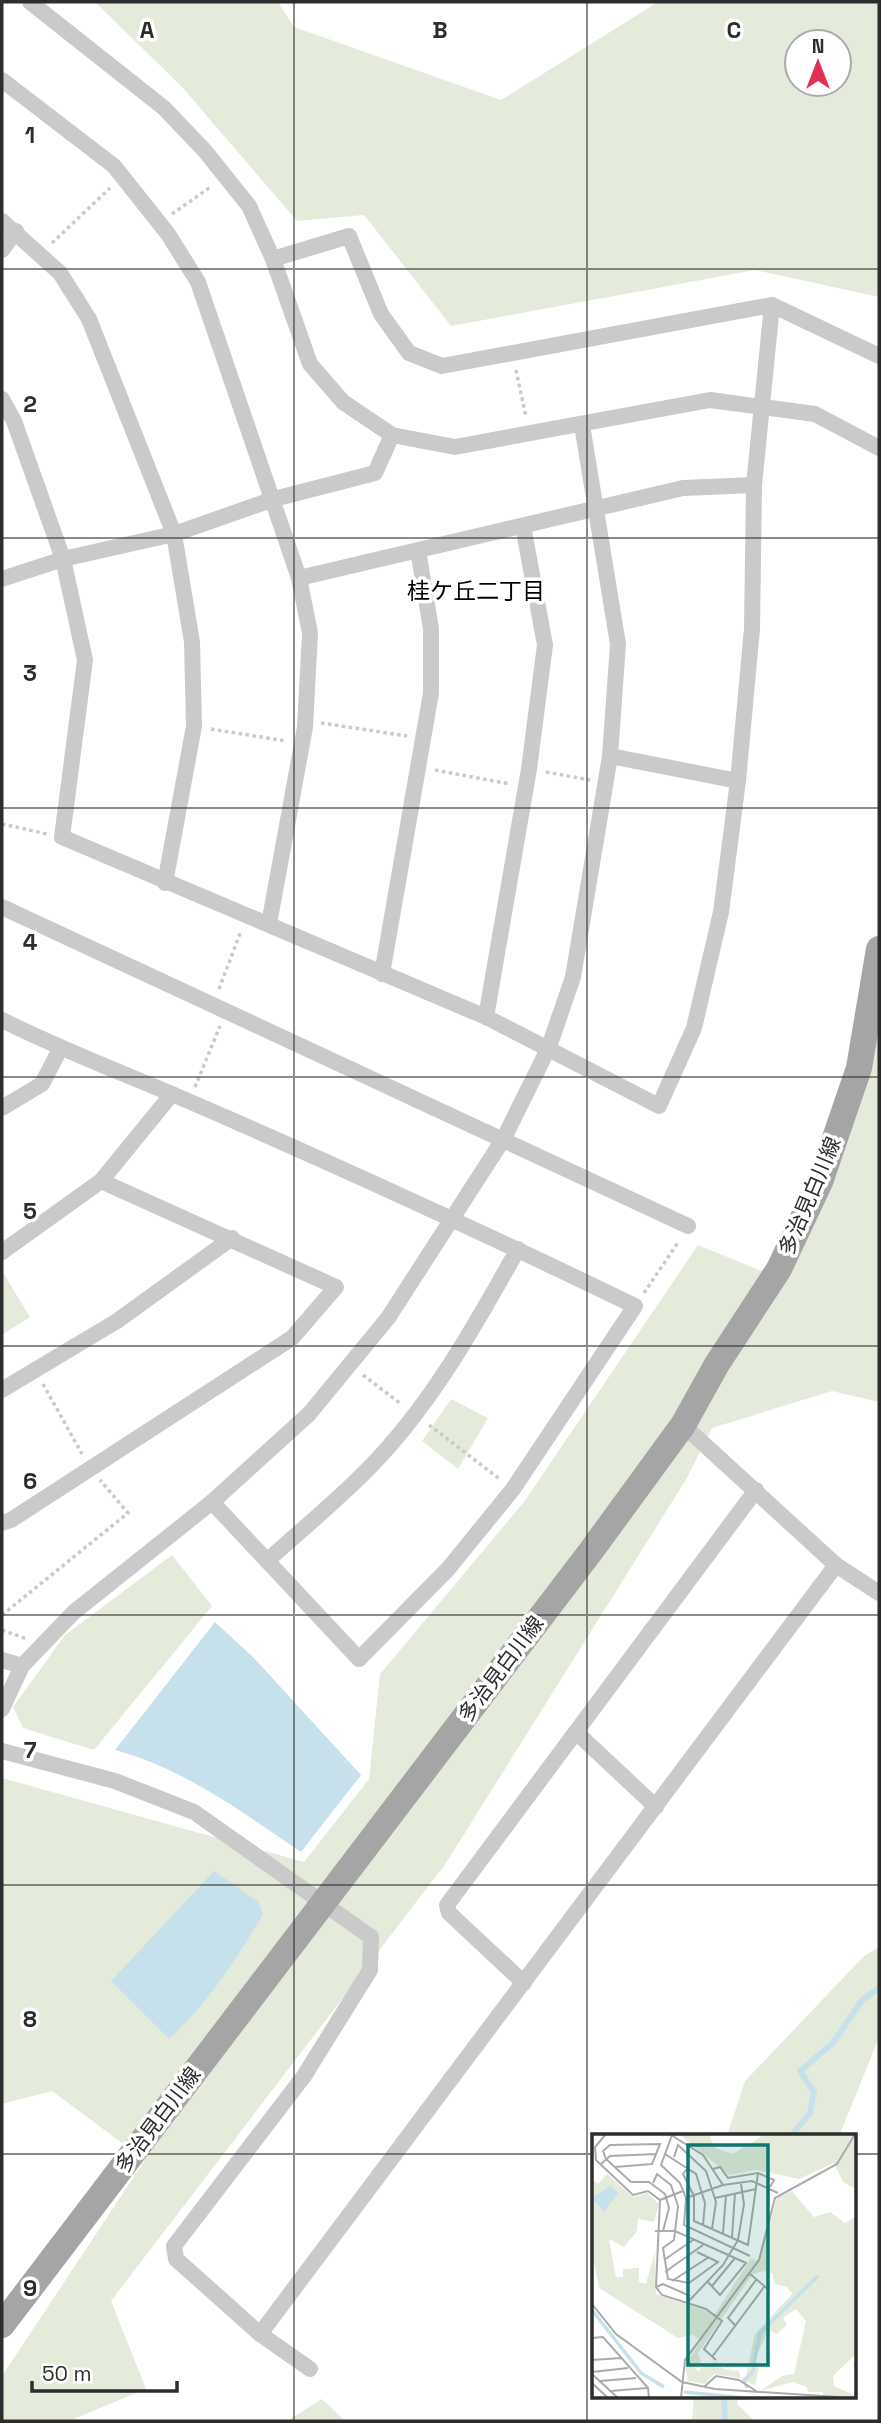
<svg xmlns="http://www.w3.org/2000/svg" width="881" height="2423" viewBox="0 0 881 2423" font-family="'Space Grotesk','Noto Sans JP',sans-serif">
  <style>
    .green { fill: #e5ebda; fill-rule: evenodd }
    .water { fill: #c6e1eb }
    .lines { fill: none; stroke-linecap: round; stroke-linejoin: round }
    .stream { stroke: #c6e1eb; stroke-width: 6 }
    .path { stroke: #cacaca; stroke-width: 3.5; stroke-dasharray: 3.5 3.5; stroke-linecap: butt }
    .street { stroke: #cacaca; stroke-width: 16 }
    .primary { stroke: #a5a5a5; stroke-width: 26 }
    .grid { fill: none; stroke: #2d2d2d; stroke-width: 2; stroke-opacity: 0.55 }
    .labels { text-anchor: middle; stroke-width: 7; stroke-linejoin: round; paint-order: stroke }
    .street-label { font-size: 21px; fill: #2d2d2d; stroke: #fff }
    .neighbourhood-label { font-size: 23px; fill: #000; stroke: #fff }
    .inset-river { fill: none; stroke: #c6e1eb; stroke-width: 3.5 }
    .inset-road { fill: none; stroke: #ababab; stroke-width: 2 }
    .view { fill: #0f766e; fill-opacity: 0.15; stroke: #0f766e; stroke-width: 3.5 }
    .inset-edge { fill: none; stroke: #2d2d2d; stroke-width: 3.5 }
    .grid-label { font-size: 23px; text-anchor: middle; font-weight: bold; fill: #2d2d2d; stroke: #fff; stroke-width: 7; stroke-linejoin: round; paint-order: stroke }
  </style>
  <rect width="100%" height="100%" fill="#fff"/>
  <g class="green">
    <path d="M 95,2 L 278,2 L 294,27 L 501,100 L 658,2 L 879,2 L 879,297 L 755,270 L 451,326 L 364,215 L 297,221 L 182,87 ZM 797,42 L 839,42 L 839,84 L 797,84 Z"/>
    <polygon points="879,1023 879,1402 832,1391 712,1428 687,1478 446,1863 111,2301 146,2389 69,2421 2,2421 2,2376 145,2160 52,2091 2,2104 2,1778 304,1862 369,1779 380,1674 524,1502 698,1245 786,1281"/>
    <polygon points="2,1271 30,1317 2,1335"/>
    <polygon points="451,1399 488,1418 458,1469 422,1441"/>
    <polygon points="172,1555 212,1606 94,1750 23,1728 13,1707 65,1635"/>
    <polygon points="879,1947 879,2038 839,2136 727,2136 745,2081 864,1956"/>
    <polygon points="694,2397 738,2397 737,2404 755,2421 692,2421"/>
    <polygon points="322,2399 345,2421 287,2421"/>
  </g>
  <g class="water">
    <path d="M 215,1622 L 253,1657 L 361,1775 L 301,1852 C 242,1812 185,1769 115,1750 Z"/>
    <path d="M 214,1871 L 259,1902 L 263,1915 C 235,1960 209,2003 169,2039 L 111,1981 Z"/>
  </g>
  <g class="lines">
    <g class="stream">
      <polyline points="791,2136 810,2113 814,2092 800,2071 833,2043 862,2000 879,1988"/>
      <polyline points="724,2397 725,2421"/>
    </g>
    <g class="path">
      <polyline points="172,214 212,186"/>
      <polyline points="52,243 110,188"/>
      <polyline points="516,370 526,417"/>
      <polyline points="321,723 407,736"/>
      <polyline points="211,729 286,741"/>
      <polyline points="435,770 510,784"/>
      <polyline points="546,772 590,780"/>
      <polyline points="2,824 47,834"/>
      <polyline points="219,989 241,931"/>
      <polyline points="195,1087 220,1026"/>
      <polyline points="644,1293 679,1241"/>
      <polyline points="363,1375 401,1404"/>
      <polyline points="43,1384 82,1454"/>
      <polyline points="429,1425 501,1480"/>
      <polyline points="2,1615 128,1513 100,1480"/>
      <polyline points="2,1630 27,1639"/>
    </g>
    <g class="street">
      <polyline points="30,2 164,108 205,151 249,206 273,259 310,364 343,402 392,435 455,447 710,400 815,414 879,448"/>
      <polyline points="2,80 114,166 168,234 198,282 299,578 310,633 305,727 269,924"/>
      <polyline points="2,221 60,273 89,319 174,534 192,642 194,726 165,883"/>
      <polyline points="2,250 16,231"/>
      <polyline points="273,259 349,236 381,314 409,353 442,366 772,305 879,356"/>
      <polyline points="2,399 14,421 63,559 85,660 62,837 486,1017 659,1106 694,1028 721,912 738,781 752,629 754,485 772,305"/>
      <polyline points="299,578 683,488 754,485"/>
      <polyline points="2,579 63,559 174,534 274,499 375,473 392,435"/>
      <polyline points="610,756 738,781"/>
      <polyline points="2,907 688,1226"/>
      <polyline points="382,974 431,693 431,629 418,550"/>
      <polyline points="486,1017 529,769 545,645 523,526"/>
      <path d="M 2,1020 C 58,1048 115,1070 172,1094 C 328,1161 482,1232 635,1306 L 513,1489 L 448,1569 L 359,1659 L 212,1502"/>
      <polyline points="2,1108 42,1084 60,1049"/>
      <polyline points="2,1252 101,1181 172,1094"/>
      <polyline points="2,1390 117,1321 232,1238"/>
      <polyline points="683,1425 836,1565 879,1593"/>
      <polyline points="2,1523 11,1520 292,1338 336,1287 101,1181"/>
      <path d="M 267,1561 C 301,1530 338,1500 370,1467 C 432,1404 475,1325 518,1249"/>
      <polyline points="2,1660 22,1666"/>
      <polyline points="2,1709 22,1666 74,1612 212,1502 309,1414 388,1318 504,1138 549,1047 573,977 610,756 618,644 582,425"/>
      <polyline points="577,1733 656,1807"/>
      <polyline points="2,1751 115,1781 194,1812 371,1937 370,1970 304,2076 174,2246 176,2259 260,2334 310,2369"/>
      <polyline points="524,1983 449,1913 447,1905 756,1490"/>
      <polyline points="260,2334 836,1565"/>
    </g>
    <polyline class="primary" points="2,2325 591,1551 683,1425 717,1364 779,1269 820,1182 859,1068 879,949"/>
  </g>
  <path class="grid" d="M 294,2 L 294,2421M 587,2 L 587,2421M 2,269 L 879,269M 2,538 L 879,538M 2,808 L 879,808M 2,1077 L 879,1077M 2,1346 L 879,1346M 2,1615 L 879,1615M 2,1885 L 879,1885M 2,2154 L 594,2154M 855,2154 L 879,2154"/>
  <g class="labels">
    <g class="street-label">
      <text transform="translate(810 1196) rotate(-67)" y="7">多治見白川線</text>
      <text transform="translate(501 1669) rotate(-53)" y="7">多治見白川線</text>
      <text transform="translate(158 2120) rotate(-53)" y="7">多治見白川線</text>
    </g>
    <g class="neighbourhood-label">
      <text x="476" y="599">桂ケ丘二丁目</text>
    </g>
  </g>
  <g transform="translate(592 2134)">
    <rect width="264" height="264" fill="#fff"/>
    <path d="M 87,0 L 117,0 L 123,14 L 141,20 L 173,0 L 264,0 L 264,55 L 251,48 L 242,29 L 207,45 L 164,36 L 137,41 ZM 15,40 L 41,63 L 55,59 L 67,70 L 62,88 L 46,85 L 45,97 L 32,113 L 17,105 L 24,143 L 31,143 L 31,135 L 47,134 L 47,148 L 54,150 L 63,117 L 64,160 L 123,180 L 159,124 L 167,127 L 185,64 L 200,57 L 222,83 L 238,78 L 253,89 L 264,82 L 264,220 L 241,242 L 242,252 L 264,262 L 231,264 L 231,258 L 216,258 L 215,253 L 201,248 L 168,257 L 190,242 L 202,240 L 214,187 L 204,175 L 191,184 L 195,191 L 185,200 L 176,196 L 163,225 L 167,233 L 163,252 L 153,246 L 163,200 L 200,160 L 195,153 L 183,150 L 180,139 L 171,137 L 160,141 L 106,219 L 109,228 L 102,231 L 106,238 L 112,230 L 125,228 L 132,235 L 147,237 L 148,244 L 122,240 L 113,250 L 96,247 L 93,231 L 109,207 L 101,201 L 86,204 L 7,154 L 0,118 L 0,45 L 6,50 Z" fill="#e5ebda"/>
    <path d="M 18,52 L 26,59 L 12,78 L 0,64 Z" fill="#c6e1eb"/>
    <path class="inset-river" d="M 0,176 L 49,239 L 72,253M 155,254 L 152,246 L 160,239 L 168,199 L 226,142M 92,258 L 153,264"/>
    <path class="inset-road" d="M 14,0 L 3,13 L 4,26 L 41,61 L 56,57 L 68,66 L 64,153 L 70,161 L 114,175 L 130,187 L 112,215 L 124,226M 79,1 L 111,21 L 131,51M 80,1 L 69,31 L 88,49 L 94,64 L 92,91 L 158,122M 73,20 L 104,40 L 113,69 L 111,91M 82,23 L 86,11 L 114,37 L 124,68 L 120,95M 9,30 L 18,22 L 64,20M 97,32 L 91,40 L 102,62 L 102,87 L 156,111 L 166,39M 23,33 L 60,30 L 68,10 L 18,11 L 11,17 L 14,25 L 39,48 L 57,48 L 73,60 L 77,74 L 71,97M 121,35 L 128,33 L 136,44 L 166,39 L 182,46 L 178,53M 61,49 L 65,40 L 79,51 L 86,72 L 82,106 L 71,114 L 76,145 L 97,149 L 126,128 L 105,118M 94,64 L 131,51 L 160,47 L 186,59M 123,64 L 164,55M 68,66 L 91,57M 63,97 L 83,97 L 154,129 L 128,161 L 115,147M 131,99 L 134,61M 140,103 L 143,59M 72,126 L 101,106M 73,138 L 111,111M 158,140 L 177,156M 80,147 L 117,123M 120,152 L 143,124M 64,153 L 71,150 L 98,162M 95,169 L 131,131 L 146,106 L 152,70 L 149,50M 0,170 L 24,200 L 90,248 L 123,255 L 262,264M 143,191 L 136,184 L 164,146M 0,204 L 11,203 L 56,254 L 57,264M 120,223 L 172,153M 0,226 L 29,224M 0,238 L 36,234M 0,240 L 26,264M 8,247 L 44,244M 0,249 L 16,264M 112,253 L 124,242 L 147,246 L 164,257M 19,257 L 55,254M 89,264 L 93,226 L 167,126 L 183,64 L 245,30 L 263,0"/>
    <path class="view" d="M 96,11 L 176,11 L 176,231 L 96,231 Z"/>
    <rect width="264" height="264" class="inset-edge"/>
  </g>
  <g class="grid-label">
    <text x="147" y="38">A</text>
    <text x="440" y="38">B</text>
    <text x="734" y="38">C</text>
    <text x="30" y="143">1</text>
    <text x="30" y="412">2</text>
    <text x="30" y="681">3</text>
    <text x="30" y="950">4</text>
    <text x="30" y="1219">5</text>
    <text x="30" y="1489">6</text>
    <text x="30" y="1758">7</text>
    <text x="30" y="2027">8</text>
    <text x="30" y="2296">9</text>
  </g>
  <rect width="881" height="2423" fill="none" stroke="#2d2d2d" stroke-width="7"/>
  <g transform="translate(818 63)"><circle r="33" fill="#ffffff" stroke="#ababab" stroke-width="2"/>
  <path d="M0-5L12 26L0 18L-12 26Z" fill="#e32f52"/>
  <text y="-10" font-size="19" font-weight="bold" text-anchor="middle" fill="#2d2d2d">N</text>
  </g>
  <path d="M32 2381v10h145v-10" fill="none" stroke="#2d2d2d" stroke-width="3.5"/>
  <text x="42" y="2381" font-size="21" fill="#2d2d2d" stroke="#ffffff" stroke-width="5" paint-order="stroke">50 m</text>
</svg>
